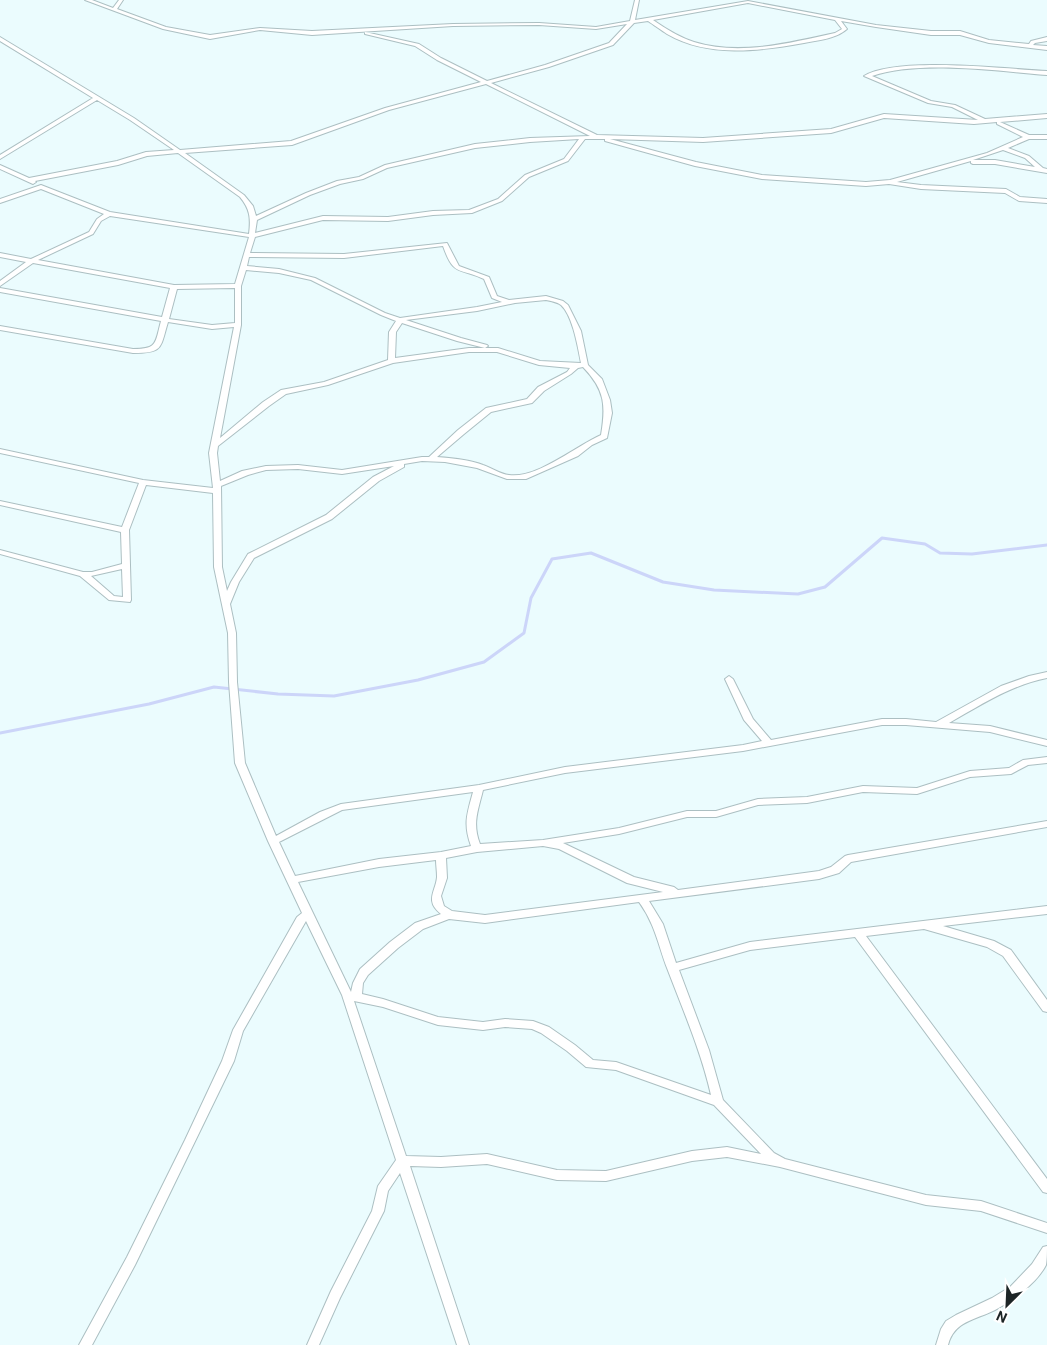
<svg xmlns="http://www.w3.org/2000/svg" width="1047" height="1345" viewBox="0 0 1047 1345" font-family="Roboto,sans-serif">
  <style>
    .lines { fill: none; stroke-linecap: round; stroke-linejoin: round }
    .stream { stroke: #ccd5f9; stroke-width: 3 }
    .street-casing { stroke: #acbfc2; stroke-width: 2 }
    .street { fill: #fff; fill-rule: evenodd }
  </style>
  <rect width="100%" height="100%" fill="#ebfcfe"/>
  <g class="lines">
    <polyline class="stream" points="0,733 149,704 214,687 278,694 334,696 418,680 484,662 524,633 531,598 552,559 591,553 663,582 714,590 798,594 825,587 882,538 925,544 940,553 972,554 1047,545"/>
    <g class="street-casing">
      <g id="street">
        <path d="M 85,0 L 92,0 L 113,8 L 119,0 L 123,0 L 117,9 L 166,27 L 210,35 L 260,28 L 312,31 L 453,24 L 539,23 L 596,27 L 630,21 L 635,0 L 639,0 L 635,20 L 748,1 L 876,25 L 931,31 L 960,31 L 989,40 L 1029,44 L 1031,41 L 1047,37 L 1047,41 L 1035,43 L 1033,45 L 1047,46 L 1047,50 L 989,43 L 960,35 L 931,35 L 876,27 L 841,21 L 847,29 C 836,39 818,40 804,43 C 760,51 708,58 667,34 C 661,30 654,25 648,21 L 634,23 L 613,45 L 549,67 L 491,83 L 597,135 L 703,138 L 831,129 L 884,114 L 978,120 L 952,107 L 928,103 L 864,76 C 898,56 1005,69 1047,71 L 1047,75 C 996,71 920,60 872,76 L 931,101 L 955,105 L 985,119 L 1047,114 L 1047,118 L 1000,122 L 1029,135 L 1047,135 L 1047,139 L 1029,139 L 1008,148 L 1029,156 L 1043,168 L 1047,169 L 1047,173 L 995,164 L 973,164 L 971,163 L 971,161 L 897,182 L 921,185 L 1006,189 L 1020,197 L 1047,199 L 1047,203 L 1019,201 L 1005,193 L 921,189 L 889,184 L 866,186 L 762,179 L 695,166 L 605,141 L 605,139 L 585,139 L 568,161 L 529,177 L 502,201 L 472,213 L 433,215 L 388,221 L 323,220 L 255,237 L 250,253 L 344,254 L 447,243 L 459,266 L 489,277 L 497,296 L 509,300 L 546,296 L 563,301 L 568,305 L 581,331 L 588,365 L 602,379 L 610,400 L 612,413 L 607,438 L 592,445 L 578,456 L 526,479 L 507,479 L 477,468 L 445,462 L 422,461 L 404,464 L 404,467 L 379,481 L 332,519 L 254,558 L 239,582 L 230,604 L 236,633 L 237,682 L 245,763 L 276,836 L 320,812 L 341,804 L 479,785 L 565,767 L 743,745 L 762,741 L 744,720 L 725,679 L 729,676 L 733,679 L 753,719 L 771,740 L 882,719 L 906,719 L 936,722 L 1001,686 L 1029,676 L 1047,672 L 1047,678 C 1011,685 981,705 949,723 L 990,726 L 1047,740 L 1047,746 L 990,732 L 906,725 L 882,725 L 743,751 L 565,773 L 483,790 C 478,811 472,823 480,844 L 543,840 L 619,828 L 687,811 L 716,811 L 758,799 L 807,797 L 863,786 L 917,788 L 970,771 L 1009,768 L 1023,760 L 1047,757 L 1047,763 L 1028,765 L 1011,774 L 970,777 L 917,794 L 863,792 L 807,803 L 758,805 L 716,817 L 687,817 L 619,834 L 563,843 L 634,877 L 674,887 L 678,890 L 819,871 L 831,867 L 845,856 L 848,855 L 1047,821 L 1047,827 L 851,862 L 839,873 L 819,879 L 649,901 L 663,924 L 676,963 L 750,942 L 1047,906 L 1047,914 L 943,926 L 994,941 L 1011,950 L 1047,1000 L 1047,1012 L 1043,1011 L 1003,956 L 987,947 L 924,929 L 866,936 L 1047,1179 L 1047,1193 L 1043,1192 L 855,937 L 750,950 L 679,970 L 709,1050 L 723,1100 L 774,1153 L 785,1159 L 926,1195 L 981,1201 L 1047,1223 L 1047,1233 L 981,1211 L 926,1205 L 780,1167 L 727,1157 L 692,1161 L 606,1181 L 557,1180 L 487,1164 L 441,1167 L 410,1166 L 469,1345 L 457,1345 L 400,1173 L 388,1191 L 384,1211 L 340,1298 L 319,1345 L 307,1345 L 331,1291 L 372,1211 L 378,1186 L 396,1160 L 342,995 L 306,921 L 243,1031 L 234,1061 L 135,1265 L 92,1345 L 79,1345 L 127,1257 L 185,1140 L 222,1061 L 233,1030 L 297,917 L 302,913 L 268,841 L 235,763 L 229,682 L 228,633 L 214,567 L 213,493 L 146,485 L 129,530 L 131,600 L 130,602 L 109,600 L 80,576 L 0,554 L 0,550 L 83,572 L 92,572 L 122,564 L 121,532 L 0,505 L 0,501 L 122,527 L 139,483 L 0,453 L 0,449 L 143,480 L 213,488 L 209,453 L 234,327 L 212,329 L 168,322 C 160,349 163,353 133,353 L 0,330 L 0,326 L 133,349 C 158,349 155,343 161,321 L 0,292 L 0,288 L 162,317 L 170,288 L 33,263 L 0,286 L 0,281 L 26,262 L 0,257 L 0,253 L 31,259 L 89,232 L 97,219 L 104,214 L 41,189 L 0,203 L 0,199 L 41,185 L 110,212 L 249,234 C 251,218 250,209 240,197 L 178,153 L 147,156 L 118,165 L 35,181 L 36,182 L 33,184 L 0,169 L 0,165 L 29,178 L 117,161 L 146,152 L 174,150 L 130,120 L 97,100 L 0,159 L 0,155 L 93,98 L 0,41 L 0,37 L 134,118 L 180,150 L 291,141 L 385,108 L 481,82 L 437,60 L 415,46 L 365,34 L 365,32 L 419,44 L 441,58 L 487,81 L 545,65 L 609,43 L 627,24 L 596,29 L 539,25 L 453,26 L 312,35 L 260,30 L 210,39 L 163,29 ZM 748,3 L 835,20 L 842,29 L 835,33 C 790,43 739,56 694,42 C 679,37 666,29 653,20 ZM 486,84 L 590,136 L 530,138 L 475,144 L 385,165 L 359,177 L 337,181 L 306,193 L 256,216 L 253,206 L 244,195 L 185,153 L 292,145 L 389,110 ZM 884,118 L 974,124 L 997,122 L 997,124 L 1023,137 L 987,153 L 890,180 L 866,182 L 762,175 L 696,162 L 610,139 L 703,142 L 831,133 ZM 579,139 L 564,159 L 525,175 L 498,199 L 469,210 L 433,211 L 388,217 L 323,216 L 255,233 L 257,220 L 310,195 L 340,184 L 363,179 L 387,168 L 475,148 L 530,142 ZM 1003,150 L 1025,158 L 1035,167 L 995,160 L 973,160 ZM 110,216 L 249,237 L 235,284 L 174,285 L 38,260 L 93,234 L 101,221 ZM 443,246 C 454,277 458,267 484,279 L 492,298 L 502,302 L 477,307 L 400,318 L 385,313 L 315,278 L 279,269 L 247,266 L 249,257 L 344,258 ZM 246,270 L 279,273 L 311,280 L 381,315 L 396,321 L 389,332 L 388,360 L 324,382 L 281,390 L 263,402 L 220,438 L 241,325 L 241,286 ZM 235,288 L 235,323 L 212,325 L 169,319 L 177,289 ZM 546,300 C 551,301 557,302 561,305 C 573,316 578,348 581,363 L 540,361 L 498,348 L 485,348 L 488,346 L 487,345 L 461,338 L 406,320 L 477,311 L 515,303 ZM 402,323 L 457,341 L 485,348 L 469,348 L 395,358 L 396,332 ZM 469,352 L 497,352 L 539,365 L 570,368 L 567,372 L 538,387 L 527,399 L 486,408 L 458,430 L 429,457 L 422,457 L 342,470 L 298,465 L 266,466 L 242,471 L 220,481 L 217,453 L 218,446 L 269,406 L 286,394 L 328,385 L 393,363 ZM 583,367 C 605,390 606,405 601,435 C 576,446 537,479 509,475 C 500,474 492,468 483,465 C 470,460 452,458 437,457 L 464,434 L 491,412 L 532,403 L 544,391 L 571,374 L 578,368 ZM 394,466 L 373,477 L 326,515 L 248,554 L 231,582 L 227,591 L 222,567 L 221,486 L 248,475 L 266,470 L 298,469 L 342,474 ZM 122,569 L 123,597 L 114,596 L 91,576 ZM 473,792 C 467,814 463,824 471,846 L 441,852 L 379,859 L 295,876 L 279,842 L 342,810 ZM 543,846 L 559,849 L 627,883 L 663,892 L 485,915 L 452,911 L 444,906 L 441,896 L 447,878 L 446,858 L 477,852 ZM 436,860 C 436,865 437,871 437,877 C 436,891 424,901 441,914 L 415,923 L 390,942 L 360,969 L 353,983 L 351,992 L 298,882 L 379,867 ZM 639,902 C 655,924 658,944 667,968 C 683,1010 701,1051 711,1095 L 616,1062 L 593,1060 L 575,1045 L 549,1027 L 533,1021 L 505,1019 L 483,1022 L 438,1017 L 383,999 L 362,994 L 363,983 L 368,975 L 398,948 L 423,929 L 449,919 L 485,923 ZM 354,1001 L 383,1007 L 438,1025 L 483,1030 L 505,1027 L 532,1029 L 541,1033 L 567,1051 L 586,1067 L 616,1070 L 714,1105 L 761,1154 L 727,1147 L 692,1151 L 606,1171 L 557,1170 L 487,1154 L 441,1157 L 406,1156 Z"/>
        <path d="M 1047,1246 C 1047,1251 1047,1259 1046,1265 C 1037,1283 1012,1301 995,1310 C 975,1320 954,1321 948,1345 L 936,1345 L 941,1329 L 946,1321 L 956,1315 L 992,1298 L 1010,1287 L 1032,1264 L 1043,1247 Z"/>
      </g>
    </g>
    <use href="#street" class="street"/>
  </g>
  <g transform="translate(1007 1305) rotate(204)" stroke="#ffffff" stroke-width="4" paint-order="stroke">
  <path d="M0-4L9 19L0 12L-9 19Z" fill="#1d2526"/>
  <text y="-8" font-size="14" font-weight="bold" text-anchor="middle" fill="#1d2526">N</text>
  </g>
</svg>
